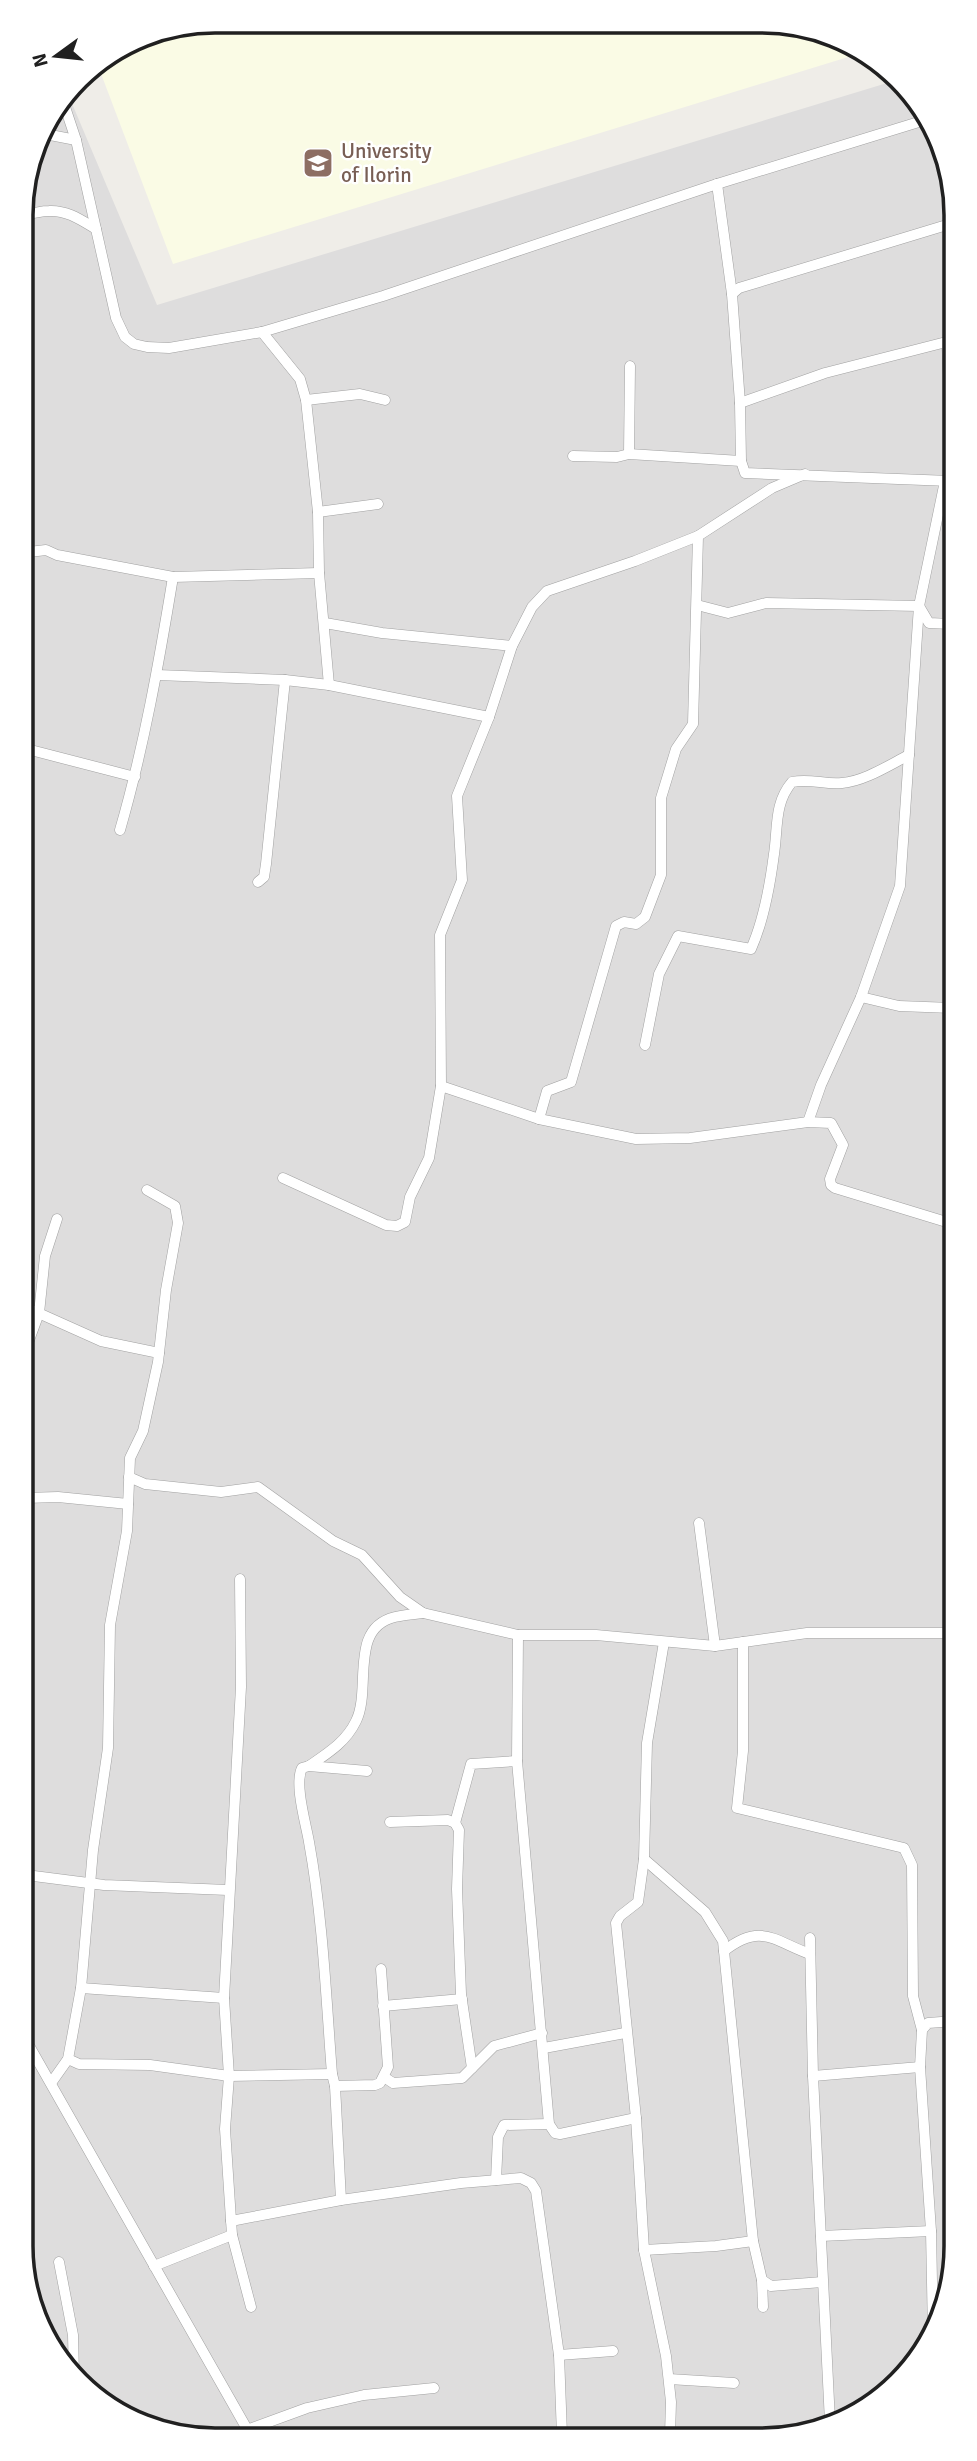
<svg xmlns="http://www.w3.org/2000/svg" width="977" height="2461" viewBox="0 0 977 2461" font-family="Signika,sans-serif">
  <style>
    .residential { fill: #dedddd }
    .education { fill: #fafbe5 }
    .lines { fill: none; stroke-linecap: round; stroke-linejoin: round }
    .street-casing { stroke: #a1a1a1; stroke-width: 11 }
    .street { stroke: #fff; stroke-width: 10 }
    .labels { text-anchor: middle; stroke-width: 5; stroke-linejoin: round; paint-order: stroke }
    .education-label { font-size: 21px; fill: #785e54; stroke: #fff; text-anchor: start }
    .rim { fill: none; stroke: #202020; stroke-width: 3.5 }
  </style>
  <rect width="100%" height="100%" fill="#efede8"/>
  <polygon class="residential" points="897,80 949,165 956,2258 941,2320 908,2373 812,2433 178,2436 78,2383 28,2296 21,202 41,130 68,94 157,305"/>
  <polygon class="education" points="215,21 799,25 858,54 173,264 97,63 141,36"/>
  <g class="lines">
    <g class="street-casing">
      <g id="street">
        <polyline points="63,101 76,140 116,318 125,337 134,344 147,347 169,348 262,332 383,296 717,184 922,121"/>
        <polyline points="40,133 76,140"/>
        <polyline points="717,184 732,294 740,403 741,461 745,473 950,481"/>
        <path d="M 21,213 C 33,215 38,211 49,211 C 67,210 81,220 96,229"/>
        <polyline points="732,294 739,288 950,224"/>
        <polyline points="262,332 300,379 306,400 318,512 319,573 329,685"/>
        <polyline points="947,342 950,407"/>
        <polyline points="306,400 360,394 385,400"/>
        <polyline points="740,403 825,373 950,341"/>
        <polyline points="629,454 630,366"/>
        <polyline points="573,456 617,457 629,454 741,461"/>
        <polyline points="318,512 378,504"/>
        <polyline points="22,563 29,552 46,550 57,555 173,577 319,573"/>
        <polyline points="697,605 728,613 766,603 919,606 929,623 951,624"/>
        <polyline points="325,623 382,633 512,646"/>
        <polyline points="157,675 285,680 329,685 489,717"/>
        <polyline points="23,748 135,777"/>
        <path d="M 120,830 C 144,747 159,662 173,577"/>
        <polyline points="258,882 264,877 266,864 285,680"/>
        <polyline points="861,997 899,1006 952,1008"/>
        <path d="M 645,1045 L 659,974 L 678,936 L 751,949 C 764,920 770,885 774,854 C 778,828 774,803 792,782 C 810,778 825,785 842,783 C 865,781 889,765 909,755"/>
        <polyline points="441,1086 539,1119 636,1139 690,1138 808,1122 831,1123 843,1145 830,1179 831,1185 835,1188 953,1224"/>
        <polyline points="539,1119 547,1091 571,1082 616,926 624,922 636,924 645,917 661,875 661,798 676,749 693,724 698,536"/>
        <polyline points="808,1122 821,1085 861,997 900,886 919,606 945,481"/>
        <polyline points="283,1178 386,1225 397,1226 405,1222 410,1197 429,1158 441,1086 440,935 462,880 457,796 489,717 512,646 532,607 547,591 635,561 698,536 772,488 805,474"/>
        <polyline points="25,1307 101,1341 159,1353"/>
        <polyline points="25,1351 39,1313 45,1256 57,1219"/>
        <polyline points="129,1477 145,1484 221,1492 258,1487 333,1541 362,1555 400,1597 423,1613 518,1635 596,1635 715,1646 807,1633 954,1633"/>
        <polyline points="25,1498 58,1497 128,1504"/>
        <polyline points="699,1523 715,1646"/>
        <polyline points="240,1579 241,1687 224,1998 229,2076 225,2129 232,2235 251,2307"/>
        <polyline points="954,1616 949,1633 954,1644"/>
        <polyline points="518,1635 517,1761 549,2124 555,2133 560,2134 636,2118"/>
        <polyline points="664,1642 647,1743 644,1859 638,1902 620,1916 616,1923 636,2118 644,2250 666,2356 671,2402 670,2434"/>
        <polyline points="743,1642 743,1751 737,1808 904,1848 912,1865 913,1996 922,2030"/>
        <path d="M 309,1766 C 328,1753 346,1742 356,1721 C 372,1689 348,1628 395,1617 C 404,1615 414,1614 423,1613"/>
        <polyline points="390,1822 448,1820 455,1823 459,1830 457,1889 461,1994 472,2068"/>
        <polyline points="455,1823 471,1764 517,1761"/>
        <polyline points="644,1859 705,1912 723,1941 753,2241 762,2280 771,2286 822,2282"/>
        <polyline points="26,1875 104,1885 228,1890"/>
        <polyline points="810,1938 813,2076 830,2422"/>
        <path d="M 724,1951 C 761,1922 774,1941 810,1954"/>
        <polyline points="81,1988 224,1998"/>
        <polyline points="383,2006 462,1999"/>
        <polyline points="27,2042 251,2436"/>
        <polyline points="544,2048 625,2033"/>
        <polyline points="68,2059 79,2064 150,2065 229,2076 332,2074"/>
        <polyline points="813,2076 920,2067"/>
        <polyline points="384,2077 393,2083 462,2078 494,2046 542,2033"/>
        <polyline points="51,2083 68,2059 81,1988 93,1850 108,1748 110,1625 127,1531 130,1458 143,1431 158,1362 166,1290 178,1223 175,1206 147,1190"/>
        <polyline points="335,2086 375,2085 380,2083 388,2067 381,1969"/>
        <polyline points="496,2180 498,2137 504,2125 549,2124"/>
        <path d="M 341,2200 L 335,2086 L 332,2074 C 326,1997 323,1919 309,1842 C 306,1824 294,1784 302,1768 L 309,1766 L 367,1771"/>
        <polyline points="231,2221 341,2200 461,2183 521,2178 531,2183 536,2191 559,2355 562,2435"/>
        <polyline points="821,2236 931,2231"/>
        <polyline points="644,2250 716,2246 753,2241"/>
        <polyline points="59,2262 73,2335 74,2376"/>
        <polyline points="154,2266 232,2235"/>
        <polyline points="762,2280 763,2307"/>
        <polyline points="933,2333 931,2231 920,2067 922,2030 928,2023 955,2021"/>
        <polyline points="559,2355 613,2351"/>
        <polyline points="669,2379 734,2383"/>
        <polyline points="247,2430 307,2408 364,2395 434,2388"/>
      </g>
    </g>
    <use href="#street" class="street"/>
  </g>
  <defs>
    <g id="university-square" transform="scale(1.575)"><rect x="-9" y="-9" width="18" height="18" rx="4" fill="#8d6e63" stroke="#fff"/><path d="M0-5L7-2L0 1L-7-2ZM-4 1L0 2.5L4 1V4Q0 6-4 4Z" fill="#fff"/></g>
  </defs>
  <g fill-rule="evenodd">
    <use href="#university-square" x="318" y="163"/>
  </g>
  <g class="labels">
    <g class="education-label">
      <text x="341" y="158">University<tspan x="341" dy="24">of Ilorin</tspan></text>
    </g>
  </g>
  <path d="M0 0H977V2461H0ZM215 33H762A182 182 0 0 1 944 215V2246A182 182 0 0 1 762 2428H215A182 182 0 0 1 33 2246V215A182 182 0 0 1 215 33Z" fill="#fff" fill-rule="evenodd"/>
  <path class="rim" d="M215 33H762A182 182 0 0 1 944 215V2246A182 182 0 0 1 762 2428H215A182 182 0 0 1 33 2246V215A182 182 0 0 1 215 33Z"/>
  <g transform="translate(56 56) rotate(255)" stroke="#ffffff" stroke-width="5" paint-order="stroke">
  <path d="M0-5L12 26L0 18L-12 26Z" fill="#202020"/>
  <text y="-10" font-size="19" font-weight="bold" text-anchor="middle" fill="#202020">N</text>
  </g>
</svg>
